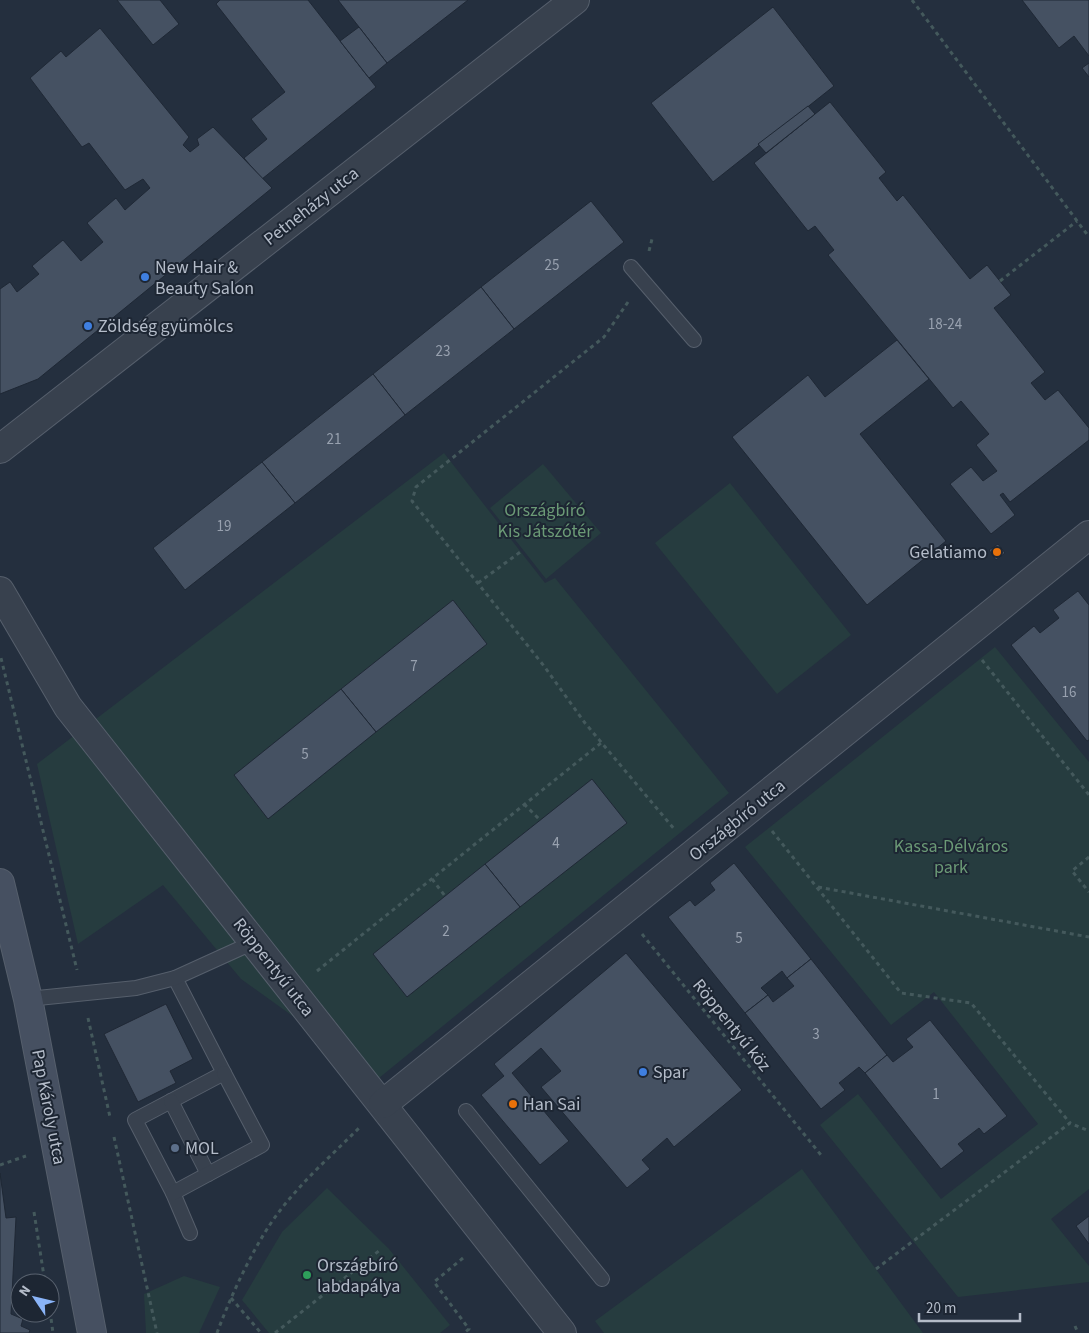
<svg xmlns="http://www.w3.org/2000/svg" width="1089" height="1333" viewBox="0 0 1089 1333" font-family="'Source Sans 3',sans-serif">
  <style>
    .green { fill: #263c3f }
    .building { fill: #455162; stroke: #1f2835 }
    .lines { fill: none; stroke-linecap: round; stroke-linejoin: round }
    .lane-casing { stroke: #565f6c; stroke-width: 16 }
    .street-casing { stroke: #565f6c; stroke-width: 30 }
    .secondary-casing { stroke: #565f6c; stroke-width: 30 }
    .path { stroke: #44595c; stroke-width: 3; stroke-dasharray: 4 4; stroke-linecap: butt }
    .lane { stroke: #38414e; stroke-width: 14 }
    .street { stroke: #38414e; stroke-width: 28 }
    .secondary { stroke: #465061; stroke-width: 28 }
    .shop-dot { fill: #3f7fe0; stroke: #1d2633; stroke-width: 2 }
    .food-dot { fill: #e8710a; stroke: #1d2633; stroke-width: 2 }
    .service-dot { fill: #5c6f8a; stroke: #1d2633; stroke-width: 2 }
    .leisure-dot { fill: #2e9e5b; stroke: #1d2633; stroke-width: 2 }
    .labels { text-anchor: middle; stroke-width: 4; stroke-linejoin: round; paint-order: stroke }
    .number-label { font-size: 15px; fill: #98a1af }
    .street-label { font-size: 18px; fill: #b4bcc9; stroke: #1d2633 }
    .poi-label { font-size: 18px; fill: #b4bcc9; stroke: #1d2633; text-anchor: start }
    .park-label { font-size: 18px; fill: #6b9a76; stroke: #1d2633 }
  </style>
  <rect width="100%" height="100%" fill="#242f3e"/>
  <g class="green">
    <polygon points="444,453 545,583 555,578 729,793 379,1078 241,979 163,885 78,944 37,764"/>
    <polygon points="543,464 601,533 546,579 490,508"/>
    <polygon points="730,483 851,635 777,694 655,543"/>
    <polygon points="995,647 1089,762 1089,1189 1051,1219 1089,1266 1089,1282 958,1297 820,1125 858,1094 941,1199 1038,1124 934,992 891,1025 745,847"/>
    <polygon points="802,1169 923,1333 604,1333 595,1321"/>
    <polygon points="327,1188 389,1249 450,1325 440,1333 269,1333 242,1300 282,1232"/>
    <polygon points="184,1276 220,1287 199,1333 146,1333 144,1294"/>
  </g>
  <g class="building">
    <polygon points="117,0 160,0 179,24 153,45"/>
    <polygon points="220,0 308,0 376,87 262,179 244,158 267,139 251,119 285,92 216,4"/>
    <polygon points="338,0 468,0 387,63"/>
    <polygon points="1022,0 1089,0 1089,56 1074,36 1059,48"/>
    <polygon points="773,7 834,86 713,182 651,103"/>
    <polygon points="359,27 387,63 369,78 340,41"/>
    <polygon points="100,28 189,137 183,145 190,152 199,145 197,139 213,127 272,188 38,379 0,394 0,289 10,282 17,292 39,274 32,266 63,240 81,261 103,242 87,223 116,198 125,210 150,188 143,179 125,190 89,143 82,147 30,78 61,51 66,57"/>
    <polygon points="1089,63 1089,77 1082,68"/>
    <polygon points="830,102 886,172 879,178 897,201 903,195 970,279 987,265 1011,295 994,308 1045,372 1031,383 1045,400 1058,390 1089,428 1089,440 1010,502 1003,493 1000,495 1015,515 991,534 950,484 971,467 983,481 997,471 976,445 989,434 961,401 953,408 828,255 834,250 815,226 808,231 754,163"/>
    <polygon points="808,106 815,114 766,153 758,144"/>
    <polygon points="591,201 624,242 514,329 481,287"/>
    <polygon points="481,287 514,329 405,415 373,374"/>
    <polygon points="897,340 929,379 860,434 946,541 867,605 732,437 808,375 825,397"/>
    <polygon points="373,374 405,415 295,503 262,462"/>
    <polygon points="262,462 295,503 185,590 153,548"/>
    <polygon points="998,544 1005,553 996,560 989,550"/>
    <polygon points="1078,591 1089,605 1089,740 1087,741 1011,645 1034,626 1040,633 1059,618 1053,610"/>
    <polygon points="453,600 487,644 376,732 341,689"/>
    <polygon points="341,689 376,732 268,819 234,775"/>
    <polygon points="592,779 627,823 520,907 485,864"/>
    <polygon points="734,863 811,959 787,978 782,971 761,988 768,995 745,1013 668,917 690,900 695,906 715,890 710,883"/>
    <polygon points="485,864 520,907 407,997 373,954"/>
    <polygon points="626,953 742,1090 674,1147 667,1138 642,1160 650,1169 627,1188 541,1087 561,1071 541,1048 512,1073 569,1141 540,1165 481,1095 504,1076 494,1064"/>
    <polygon points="811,959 887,1055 865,1073 859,1067 839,1083 845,1090 821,1109 745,1013 768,995 773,1002 794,986 787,978"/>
    <polygon points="166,1004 193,1059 170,1071 176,1083 138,1102 104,1034"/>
    <polygon points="930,1020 1007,1116 984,1134 979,1128 958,1144 964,1151 941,1169 865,1073 887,1055 893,1062 913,1047 906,1039"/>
    <polygon points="0,1173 6,1218 16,1217 11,1314 23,1319 21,1326 30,1330 29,1333 0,1333"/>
    <polygon points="1089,1216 1089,1244 1076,1226"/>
  </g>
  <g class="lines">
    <g class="lane-casing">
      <g id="lane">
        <polyline points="631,267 694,340"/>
        <polyline points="175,978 224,1073 135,1120 173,1193 190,1233"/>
        <polyline points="28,999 136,988 175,978 254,942"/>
        <polyline points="171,1101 208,1174"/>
        <polyline points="466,1111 602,1279"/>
        <polyline points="173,1193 262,1145 224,1073"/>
      </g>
    </g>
    <g class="street-casing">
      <g id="street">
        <polyline points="0,449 575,0"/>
        <polyline points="0,591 68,707 562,1333"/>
        <polyline points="383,1104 1089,535"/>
      </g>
    </g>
    <g class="secondary-casing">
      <polyline id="secondary" points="0,883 28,999 92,1333"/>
    </g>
    <g class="path">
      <polyline points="912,0 1089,237"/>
      <polyline points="649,251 652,239"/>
      <polyline points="1000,281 1077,221"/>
      <polyline points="628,302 604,337 416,487 412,501 544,666 585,723 675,830"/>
      <polyline points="478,583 523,550"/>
      <polyline points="1,658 77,970"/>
      <polyline points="982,660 1089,795"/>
      <polyline points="524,804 540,820"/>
      <polyline points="772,831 901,993 971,1003 1070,1123"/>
      <polyline points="1089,857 1072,871 1089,892"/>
      <polyline points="432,879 445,896"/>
      <polyline points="818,887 1089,937"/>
      <polyline points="642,934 821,1155"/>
      <polyline points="317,971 601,743"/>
      <polyline points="88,1018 110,1117"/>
      <polyline points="114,1137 157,1333"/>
      <polyline points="0,1165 26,1156"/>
      <polyline points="34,1212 45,1283"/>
      <polyline points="463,1258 434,1282 469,1329 464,1333"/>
      <polyline points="876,1269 1070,1123 1089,1131"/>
      <polyline points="231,1298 261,1333"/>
      <polyline points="50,1311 53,1333"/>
      <polyline points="1075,1326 1078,1333"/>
      <path d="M 217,1333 C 229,1300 250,1255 269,1226 C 294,1188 329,1158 360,1127"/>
      <polyline points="275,1333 380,1250"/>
    </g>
    <use href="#lane" class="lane"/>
    <use href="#street" class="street"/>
    <use href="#secondary" class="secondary"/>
  </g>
  <g class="shop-dot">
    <circle cx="145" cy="277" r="5"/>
    <circle cx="88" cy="326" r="5"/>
    <circle cx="643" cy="1072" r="5"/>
  </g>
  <g class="food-dot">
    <circle cx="997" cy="552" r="5"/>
    <circle cx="513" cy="1104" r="5"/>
  </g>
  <circle class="service-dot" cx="175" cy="1148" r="5"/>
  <circle class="leisure-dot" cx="307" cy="1275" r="5"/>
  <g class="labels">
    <g class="number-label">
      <text x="552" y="270">25</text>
      <text x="945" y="329">18-24</text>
      <text x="443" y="356">23</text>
      <text x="334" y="444">21</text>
      <text x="224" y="531">19</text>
      <text x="414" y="671">7</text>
      <text x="1069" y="697">16</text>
      <text x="305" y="759">5</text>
      <text x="556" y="848">4</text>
      <text x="446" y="936">2</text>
      <text x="739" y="943">5</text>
      <text x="816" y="1039">3</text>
      <text x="936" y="1099">1</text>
    </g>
    <g class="street-label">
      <text transform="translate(311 206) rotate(-38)" y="6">Petneházy utca</text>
      <text transform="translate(737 820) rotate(-39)" y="6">Országbíró utca</text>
      <text transform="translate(274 967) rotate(52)" y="6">Röppentyű utca</text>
      <text transform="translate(732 1025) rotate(51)" y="6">Röppentyű köz</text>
      <text transform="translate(49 1107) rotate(79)" y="6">Pap Károly utca</text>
    </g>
    <g class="poi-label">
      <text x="155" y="273">New Hair &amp;<tspan x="155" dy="21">Beauty Salon</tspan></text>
      <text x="98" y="332">Zöldség gyümölcs</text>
      <text x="987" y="558" text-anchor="end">Gelatiamo</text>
      <text x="653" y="1078">Spar</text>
      <text x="523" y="1110">Han Sai</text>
      <text x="185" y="1154">MOL</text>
      <text x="317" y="1271">Országbíró<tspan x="317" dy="21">labdapálya</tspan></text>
    </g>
    <g class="park-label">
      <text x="545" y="516">Országbíró<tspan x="545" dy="21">Kis Játszótér</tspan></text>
      <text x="951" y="852">Kassa-Délváros<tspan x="951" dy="21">park</tspan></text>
    </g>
  </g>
  <g transform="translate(35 1298) rotate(305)"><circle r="24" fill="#1d2633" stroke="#59626f"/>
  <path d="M0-4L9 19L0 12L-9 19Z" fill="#8ab4f8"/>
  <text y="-8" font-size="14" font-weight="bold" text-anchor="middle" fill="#b4bcc9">N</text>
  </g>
  <path d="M919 1313v8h101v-8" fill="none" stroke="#b4bcc9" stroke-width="2.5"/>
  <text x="926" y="1313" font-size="15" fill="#b4bcc9" stroke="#1d2633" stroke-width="4" paint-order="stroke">20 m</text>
</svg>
